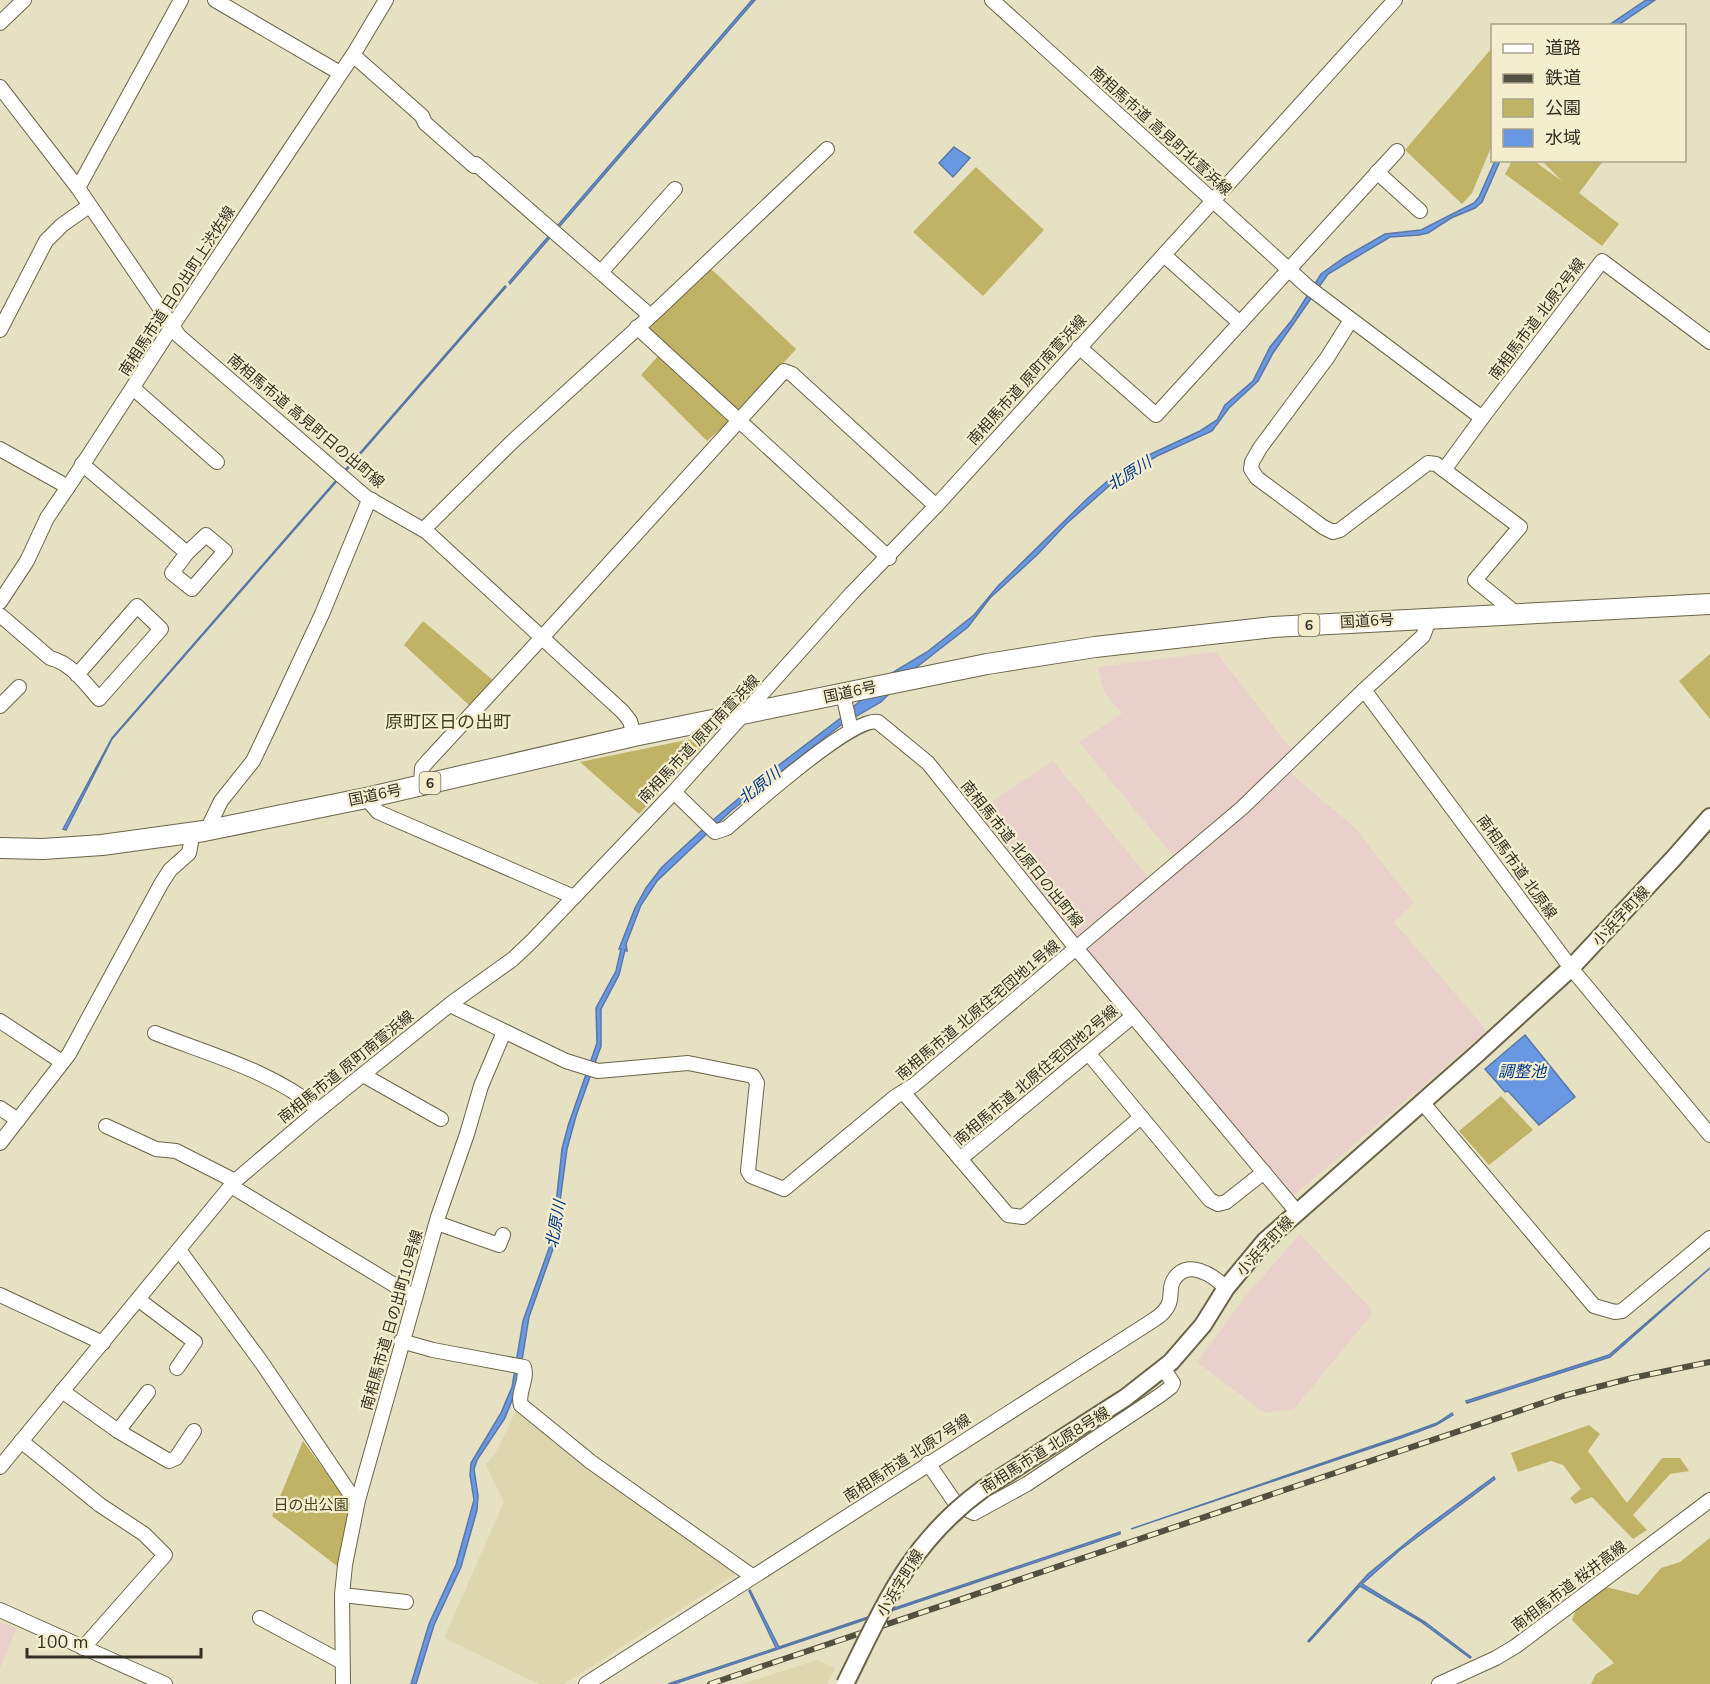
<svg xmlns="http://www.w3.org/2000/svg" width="1710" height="1684" viewBox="0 0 1710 1684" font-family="'Nunito Sans','Noto Sans JP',sans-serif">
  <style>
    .commercial { fill: #e9d0ca }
    .built { fill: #ddd6af }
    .green { fill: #c1b365 }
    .water { fill: #6a97e1; stroke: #5978a8; stroke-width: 1.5 }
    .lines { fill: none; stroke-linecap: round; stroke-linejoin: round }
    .minor-casing { stroke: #6a6549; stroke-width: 16 }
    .major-casing { stroke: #6a6549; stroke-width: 20 }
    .highway-casing { stroke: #6a6549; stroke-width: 22 }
    .minor { stroke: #fff; stroke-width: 14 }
    .major { stroke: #fff; stroke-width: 16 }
    .highway { stroke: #fff; stroke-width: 20 }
    .rail-casing { stroke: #525040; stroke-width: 6 }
    .rail { stroke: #f4eecf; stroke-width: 4; stroke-dasharray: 11; stroke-linecap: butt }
    .major-bridge-casing { stroke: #6a6549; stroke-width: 20; stroke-linecap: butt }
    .major-bridge { stroke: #fff; stroke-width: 16 }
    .labels { text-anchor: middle; stroke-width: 4.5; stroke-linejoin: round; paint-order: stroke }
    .shield { fill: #f4eecf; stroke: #6c6957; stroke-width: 1.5 }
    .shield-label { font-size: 14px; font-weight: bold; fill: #323024 }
    .street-label { font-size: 15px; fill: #323024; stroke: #f4eecf }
    .park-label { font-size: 15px; fill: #494118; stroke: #f4eecf }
    .water-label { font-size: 16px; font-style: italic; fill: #00378d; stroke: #f4eecf }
    .quarter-label { font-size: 18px; fill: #443f25; stroke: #f4eecf }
  </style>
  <rect width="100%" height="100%" fill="#e6e1c2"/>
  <g class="commercial">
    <polygon points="1216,652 1291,749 1280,764 1355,828 1414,903 1394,922 1487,1031 1292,1197 1074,935 977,811 1053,761 1149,878 1174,857 1079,742 1122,714 1105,693 1097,667"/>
    <polygon points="1300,1234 1371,1309 1371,1315 1294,1409 1265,1413 1197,1362 1248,1293"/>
    <polygon points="0,1622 17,1628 0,1668"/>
  </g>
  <g class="built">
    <polygon points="517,1409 562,1449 737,1573 564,1684 539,1684 444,1638 504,1502 486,1465 496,1452"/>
    <polygon points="817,1660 835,1668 827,1684 742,1684"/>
  </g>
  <g class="green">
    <polygon points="1492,48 1492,145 1472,193 1462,204 1405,150"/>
    <polygon points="1512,161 1534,161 1562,181 1542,161 1603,161 1579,193 1619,224 1602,246 1505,174"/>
    <polygon points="976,167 1044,230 983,296 913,232"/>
    <polygon points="709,267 796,349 737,415 645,329"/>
    <polygon points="660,354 730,421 707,441 641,375"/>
    <polygon points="423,621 495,682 471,707 404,645"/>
    <polygon points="1710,654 1710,719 1679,681"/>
    <polygon points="691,739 699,745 700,749 639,814 580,762"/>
    <polygon points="1501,1096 1533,1130 1489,1165 1459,1131"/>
    <polygon points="1589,1425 1600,1434 1588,1451 1627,1503 1662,1458 1680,1458 1689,1471 1670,1474 1633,1515 1647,1530 1633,1539 1592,1497 1575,1504 1570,1498 1581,1489 1563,1465 1551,1461 1518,1472 1511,1453"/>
    <polygon points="303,1441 350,1505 341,1569 272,1516"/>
    <polygon points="1710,1538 1710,1684 1591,1684 1596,1674 1614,1663 1572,1620 1579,1602 1602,1586 1638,1595 1661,1568 1680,1562"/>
  </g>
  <g class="water">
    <polygon points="752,0 755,0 510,284 509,282"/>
    <polygon points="1646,0 1655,0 1618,25 1609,25"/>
    <polygon points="954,147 970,158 953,177 939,163"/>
    <polygon points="1495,161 1500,161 1482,202 1475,208 1451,218 1428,233 1419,235 1390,237 1328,274 1273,353 1258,381 1229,408 1212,431 1157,456 1117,479 1066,524 1038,554 990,598 968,627 913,670 881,702 841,725 732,810 657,881 641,905 626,944 627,951 625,950 619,975 601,1009 601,1046 576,1116 567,1149 554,1246 529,1317 518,1385 505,1418 477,1460 474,1469 478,1496 477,1510 461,1567 434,1625 416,1684 411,1684 429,1624 456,1565 474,1500 470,1475 471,1463 501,1413 512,1387 523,1321 552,1240 562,1149 568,1126 597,1043 596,1008 616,971 621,949 619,949 635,908 646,888 662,867 713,820 775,768 842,717 890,674 927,652 974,615 998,586 1088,498 1112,477 1134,462 1200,431 1217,420 1225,405 1253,381 1270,347 1292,320 1321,274 1345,257 1385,234 1421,230 1474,203 1479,197"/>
    <polygon points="505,286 506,287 112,739 66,830 63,829 112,738"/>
    <polygon points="1525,1035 1575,1097 1539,1125 1508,1091 1505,1092 1485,1069"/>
    <polygon points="1710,1268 1610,1357 1467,1403 1466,1401 1609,1355"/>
    <polygon points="1452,1413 1453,1415 1436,1425 1401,1438 1131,1529 1407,1434 1437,1423"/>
    <polygon points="1494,1477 1495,1479 1400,1550 1362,1584 1425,1622 1471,1657 1470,1658 1420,1621 1360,1586 1309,1642 1308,1641 1368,1574 1422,1530"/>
    <polygon points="1120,1532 1120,1534 674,1684 668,1684 776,1648 749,1591 750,1590 779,1647"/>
  </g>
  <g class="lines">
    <g class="minor-casing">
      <g id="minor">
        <polyline points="215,0 340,73"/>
        <polyline points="992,0 1308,287 1482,418 1444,470 1520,527 1475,580 1518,615"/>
        <polyline points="0,23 24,0"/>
        <polyline points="353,55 422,116 425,123 474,166 476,164 645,311 648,317"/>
        <polyline points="0,87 78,188 179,336 366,497 427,532 623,712 630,721 634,736"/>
        <polyline points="1377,172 1420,211"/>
        <polyline points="78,188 181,0"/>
        <polyline points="1164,255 1240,323"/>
        <polyline points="601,272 675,189"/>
        <polyline points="1351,320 1327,358 1260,448 1252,462 1251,469 1257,478 1323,527 1333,532 1340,530 1428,463 1436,464 1444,470"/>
        <polyline points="637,327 889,558"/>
        <polyline points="0,330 46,241 62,225 89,206"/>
        <polyline points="1079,347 1156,415 1397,151"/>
        <polyline points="133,388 217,462"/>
        <polyline points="1482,418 1602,261 1710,342"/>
        <polyline points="0,449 68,487"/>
        <polyline points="82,464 187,553 172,573 192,589 225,551 206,535 187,553"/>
        <polyline points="424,529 513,441 654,313 827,149"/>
        <polyline points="0,602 27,561 47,518 74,478 175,322 353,55 386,0"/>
        <path d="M 0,615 L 50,658 C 71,663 85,683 99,699 L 161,629 L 137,606 L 77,675"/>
        <polyline points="1429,620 1423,636 1364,690 1571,968 1710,1135"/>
        <polyline points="843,694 851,730"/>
        <polyline points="0,706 19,687"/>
        <polyline points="421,785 422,768 427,762 547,632 784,371 792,374 936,506"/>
        <path d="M 674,792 L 715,832 L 727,828 C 749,809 854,715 878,722 L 928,763 L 1076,948 L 1297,1212"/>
        <polyline points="366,798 378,812 574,897"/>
        <polyline points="207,830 221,801 253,761 264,738 322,614 367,505 372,500"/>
        <polyline points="450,1005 566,1061 598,1071 688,1063 753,1076 757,1083 756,1092 748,1171 751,1176 784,1189 895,1097 914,1085 1242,808 1364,690"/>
        <polyline points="0,1021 62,1062"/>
        <path d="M 155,1033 C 211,1055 272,1071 319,1110"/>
        <polyline points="1089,1054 1210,1200 1218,1204 1226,1202 1264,1172"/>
        <polyline points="363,1075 441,1119"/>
        <polyline points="903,1092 1008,1215 1023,1217 1141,1117"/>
        <polyline points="1422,1102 1594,1306 1615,1312 1622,1311 1710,1238"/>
        <polyline points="0,1108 18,1120"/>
        <polyline points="106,1126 156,1149 176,1151 235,1181"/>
        <polyline points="0,1143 69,1054 161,884 170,870 189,853 193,832"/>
        <polyline points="960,1159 1133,1016"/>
        <polyline points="231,1186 414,1297"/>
        <polyline points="437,1223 499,1245 503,1235"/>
        <polyline points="179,1250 262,1363 351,1495 358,1500"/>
        <polyline points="0,1295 103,1343"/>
        <polyline points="139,1300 195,1342 177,1368"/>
        <path d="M 401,1341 L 433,1350 L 524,1367 C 528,1380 517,1393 521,1405 L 591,1462 L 752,1576"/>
        <polyline points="62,1391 118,1431 169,1461 176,1458 194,1431"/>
        <polyline points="118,1431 148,1392"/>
        <polyline points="21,1441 100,1505 144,1534 165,1555 83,1648"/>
        <polyline points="928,1463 956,1504 974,1513 1027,1484 1159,1396 1171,1387 1173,1383 1163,1368"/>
        <polyline points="0,1467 235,1181 315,1113 453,1002 513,959 533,940 674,792 851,594 936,506 1395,0"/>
        <polyline points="342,1595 406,1602"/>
        <polyline points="0,1610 165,1684"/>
        <polyline points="260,1618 342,1662"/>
        <polyline points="343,1684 342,1595 345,1565 358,1500 438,1217 467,1134 481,1086 504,1032"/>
        <path d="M 586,1684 L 1152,1321 C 1160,1316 1168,1310 1170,1300 C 1171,1293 1170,1287 1173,1281 C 1186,1257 1213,1275 1226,1288"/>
        <polyline points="1439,1684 1496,1658 1516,1646 1710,1500"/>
      </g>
    </g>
    <g class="major-casing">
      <polyline id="major" points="983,1489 1125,1398 1171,1362 1203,1325 1226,1288 1265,1241 1477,1054 1571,968 1673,859 1710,817"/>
    </g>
    <g class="highway-casing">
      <polyline id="highway" points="0,848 43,849 102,845 204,831 366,798 634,736 987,664 1095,647 1273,627 1710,604"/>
    </g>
    <use href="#minor" class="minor"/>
    <use href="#major" class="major"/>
    <use href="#highway" class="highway"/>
    <g class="rail-casing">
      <polyline id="rail" points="710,1684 1563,1396 1632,1378 1710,1362"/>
    </g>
    <use href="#rail" class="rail"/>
    <g class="major-bridge-casing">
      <path id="major-bridge" d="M 845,1684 C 885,1604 909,1543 983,1489"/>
    </g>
    <use href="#major-bridge" class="major-bridge"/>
  </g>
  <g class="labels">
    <g class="shield">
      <rect x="1298.5" y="614" width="21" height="22" rx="4.5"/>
      <rect x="419.5" y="772" width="21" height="22" rx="4.5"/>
    </g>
    <g class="shield-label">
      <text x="1309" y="630">6</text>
      <text x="430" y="788">6</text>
    </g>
    <g class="street-label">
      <text transform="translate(1161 131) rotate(42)" y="5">南相馬市道 高見町北萱浜線</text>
      <text transform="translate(177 291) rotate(-57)" y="5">南相馬市道 日の出町上渋佐線</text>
      <text transform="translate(1537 319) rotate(-53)" y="5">南相馬市道 北原2号線</text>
      <text transform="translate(1027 380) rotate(-48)" y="5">南相馬市道 原町南萱浜線</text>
      <text transform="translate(306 421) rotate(40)" y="5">南相馬市道 高見町日の出町線</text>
      <text transform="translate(1367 621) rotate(-3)" y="5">国道6号</text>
      <text transform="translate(850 692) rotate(-12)" y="5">国道6号</text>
      <text transform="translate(699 739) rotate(-47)" y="5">南相馬市道 原町南萱浜線</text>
      <text transform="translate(375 795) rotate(-12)" y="5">国道6号</text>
      <text transform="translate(1022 854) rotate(51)" y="5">南相馬市道 北原日の出町線</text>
      <text transform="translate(1517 867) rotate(54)" y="5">南相馬市道 北原線</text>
      <text transform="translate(1621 916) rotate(-47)" y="5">小浜字町線</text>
      <text transform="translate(978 1010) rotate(-40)" y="5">南相馬市道 北原住宅団地1号線</text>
      <text transform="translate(346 1067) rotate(-39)" y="5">南相馬市道 原町南萱浜線</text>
      <text transform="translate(1036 1075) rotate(-40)" y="5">南相馬市道 北原住宅団地2号線</text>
      <text transform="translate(1265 1246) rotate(-47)" y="5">小浜字町線</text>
      <text transform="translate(392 1320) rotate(-74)" y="5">南相馬市道 日の出町10号線</text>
      <text transform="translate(1045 1450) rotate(-32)" y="5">南相馬市道 北原8号線</text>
      <text transform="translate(907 1458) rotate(-33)" y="5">南相馬市道 北原7号線</text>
      <text transform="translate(900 1583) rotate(-59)" y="5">小浜字町線</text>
      <text transform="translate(1569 1586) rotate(-37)" y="5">南相馬市道 桜井高線</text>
    </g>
    <g class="park-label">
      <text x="311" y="1510">日の出公園</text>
    </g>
    <g class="water-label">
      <text transform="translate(1129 473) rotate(-32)" y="6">北原川</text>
      <text transform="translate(759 785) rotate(-38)" y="6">北原川</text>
      <text x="1522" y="1077">調整池</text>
      <text transform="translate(555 1224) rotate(-80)" y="6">北原川</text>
    </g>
    <g class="quarter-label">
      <text x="448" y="728">原町区日の出町</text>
    </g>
  </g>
  <rect x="1491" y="24" width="195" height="138" fill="#f4eecf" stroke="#a6a28b" stroke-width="1.5"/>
  <rect x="1503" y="44" width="30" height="9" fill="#ffffff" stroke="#a6a28b" stroke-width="1.5"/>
  <text x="1545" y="54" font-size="18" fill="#323024">道路</text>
  <rect x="1503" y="74" width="30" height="9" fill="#525040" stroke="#a6a28b" stroke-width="1.5"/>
  <text x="1545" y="84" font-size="18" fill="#323024">鉄道</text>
  <rect x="1503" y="99" width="30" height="18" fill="#c1b365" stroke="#a6a28b" stroke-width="1.5"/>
  <text x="1545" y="114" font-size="18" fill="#323024">公園</text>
  <rect x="1503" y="129" width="30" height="18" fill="#6a97e1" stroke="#a6a28b" stroke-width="1.5"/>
  <text x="1545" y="144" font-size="18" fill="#323024">水域</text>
  <path d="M27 1648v9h174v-9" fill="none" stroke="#323024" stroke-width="3"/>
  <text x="36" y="1648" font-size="18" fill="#323024" stroke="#f4eecf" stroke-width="4.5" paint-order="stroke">100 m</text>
</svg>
